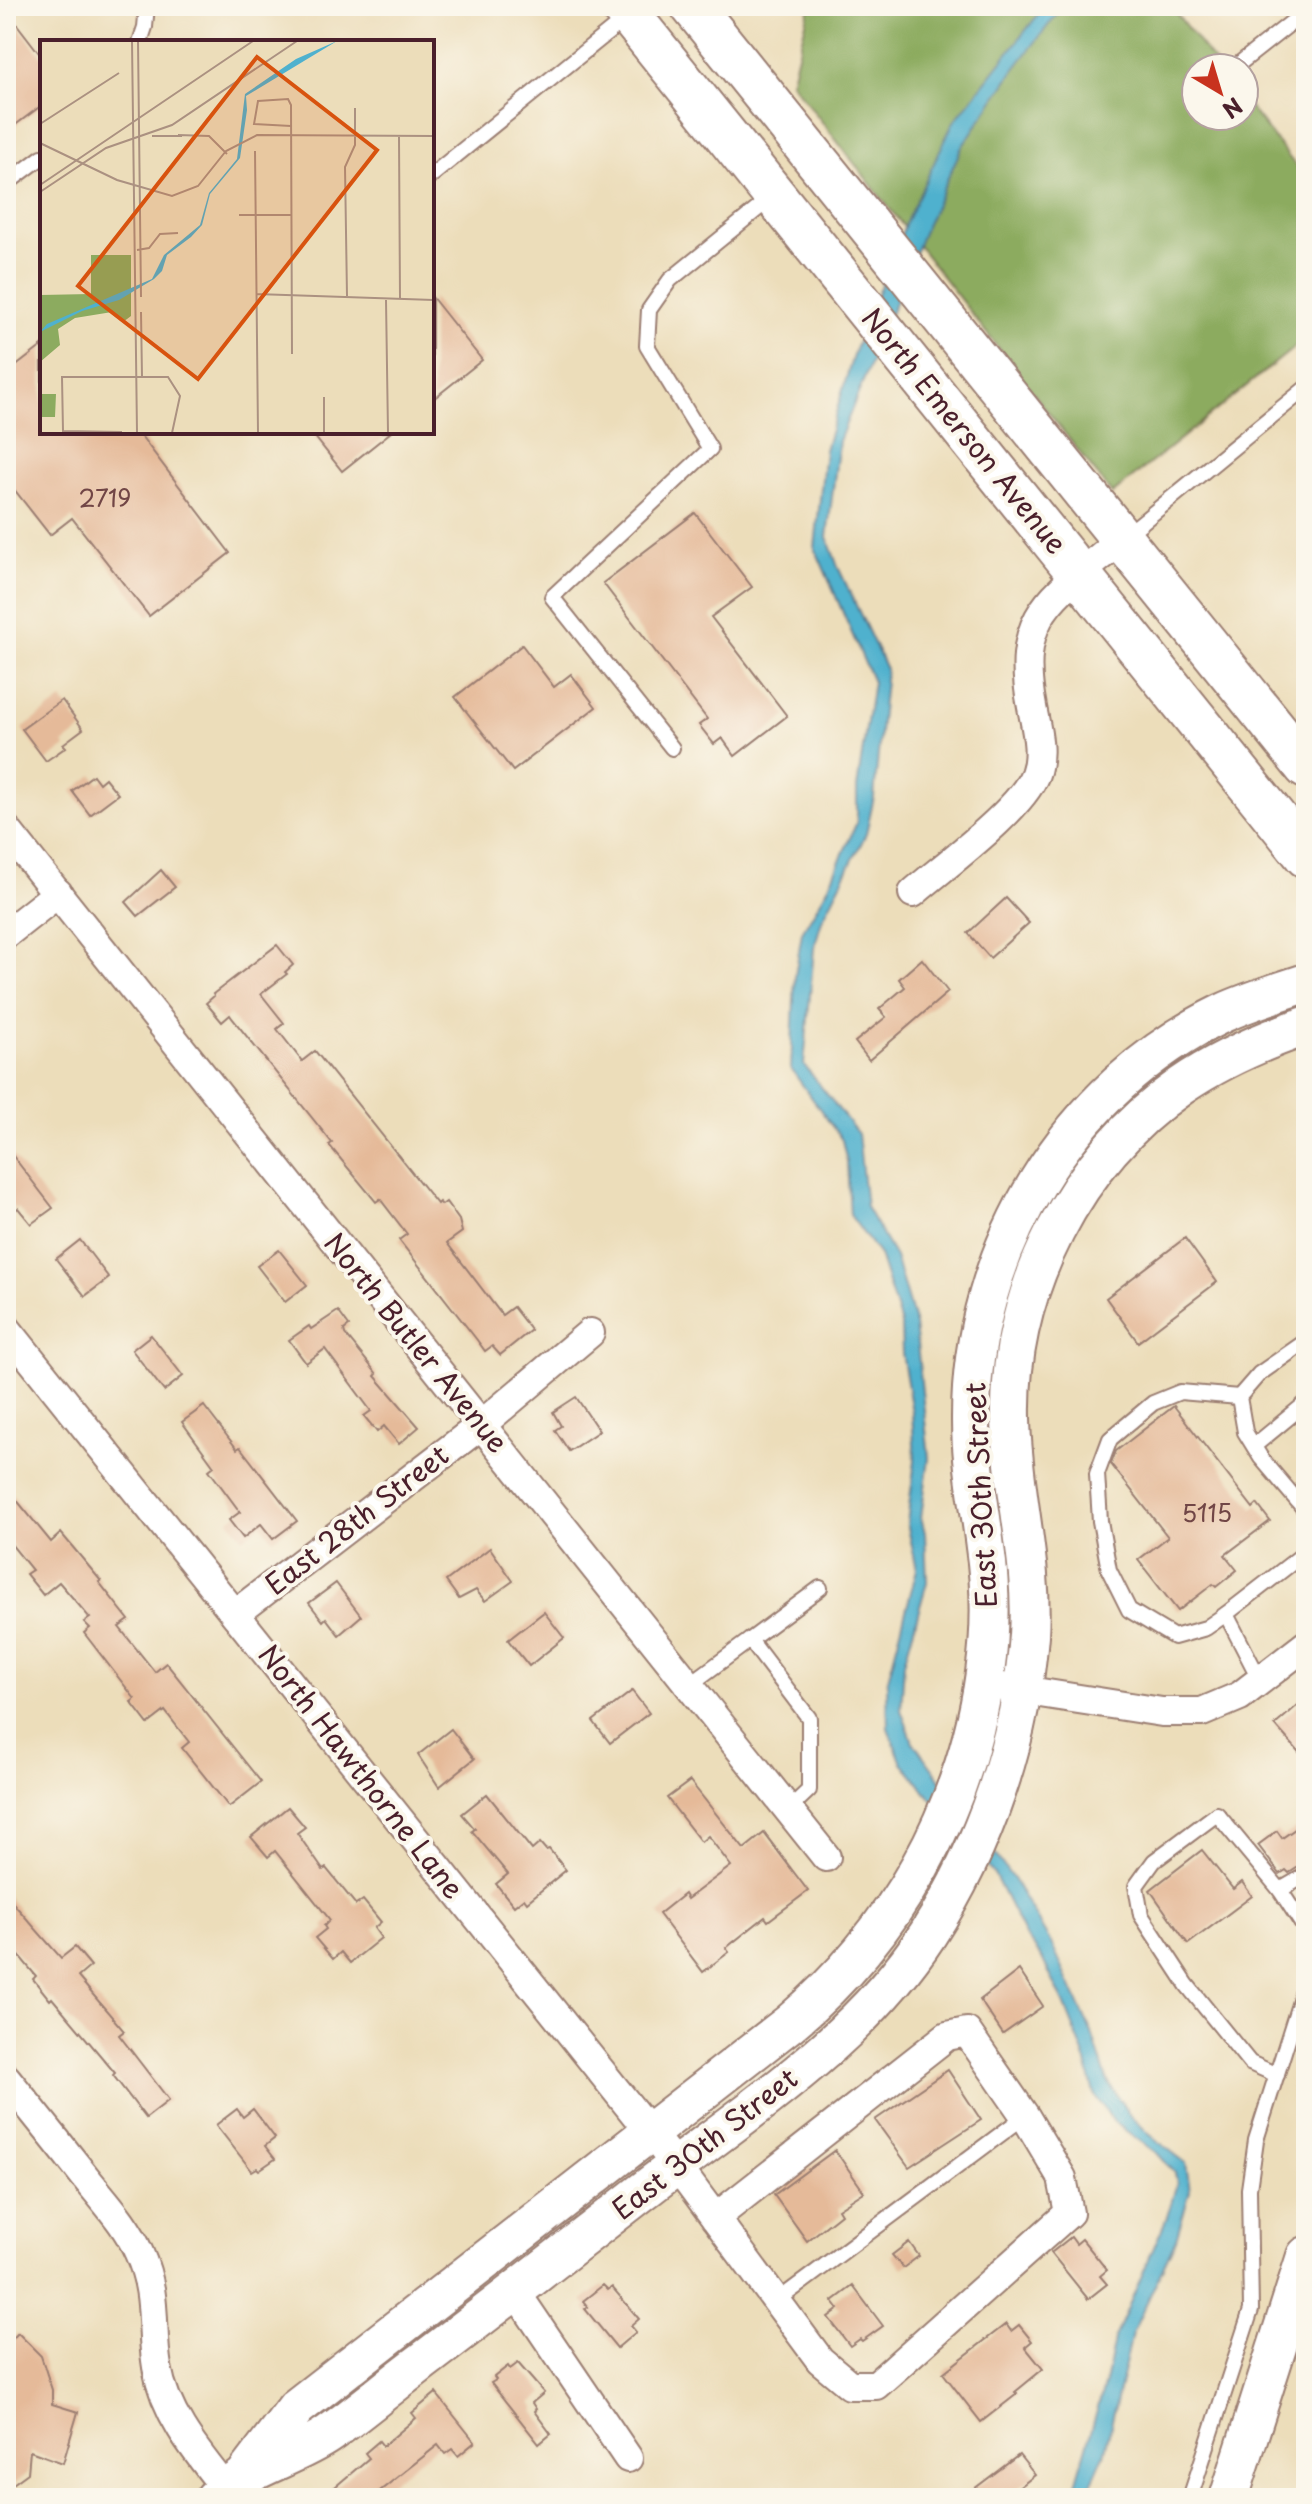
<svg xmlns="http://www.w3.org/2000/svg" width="1312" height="2504" viewBox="0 0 1312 2504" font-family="'Playpen Sans',sans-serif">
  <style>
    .forest { fill: #8cab5f; stroke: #6b6545; stroke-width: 2 }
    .water { fill: #4fb1ce; stroke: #4c687c; stroke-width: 2 }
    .building { fill: #e5ba99 }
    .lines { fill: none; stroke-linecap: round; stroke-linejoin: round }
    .lane-casing { stroke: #9b7e72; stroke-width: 18 }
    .street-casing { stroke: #9b7e72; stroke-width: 32 }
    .secondary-casing { stroke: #9b7e72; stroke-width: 42 }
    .primary-casing { stroke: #9b7e72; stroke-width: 46 }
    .lane { stroke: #fff; stroke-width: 14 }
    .street { stroke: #fff; stroke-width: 28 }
    .secondary { stroke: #fff; stroke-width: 38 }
    .primary { stroke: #fff; stroke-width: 42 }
    .labels { text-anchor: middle; stroke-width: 8; stroke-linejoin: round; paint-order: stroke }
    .number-label { font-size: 24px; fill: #714646 }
    .street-label { font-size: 28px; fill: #4a1f2b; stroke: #fbf7ec }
    .inset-road { fill: none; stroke: #ab9181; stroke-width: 2 }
    .view { fill: #d8530f; fill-opacity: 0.15; stroke: #d8530f; stroke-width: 4 }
    .inset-edge { fill: none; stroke: #4a1f2b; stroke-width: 4 }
  </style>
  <rect width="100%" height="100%" fill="#fbf7ec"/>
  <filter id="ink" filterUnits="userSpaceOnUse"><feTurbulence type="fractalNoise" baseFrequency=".0125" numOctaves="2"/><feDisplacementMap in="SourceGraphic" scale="16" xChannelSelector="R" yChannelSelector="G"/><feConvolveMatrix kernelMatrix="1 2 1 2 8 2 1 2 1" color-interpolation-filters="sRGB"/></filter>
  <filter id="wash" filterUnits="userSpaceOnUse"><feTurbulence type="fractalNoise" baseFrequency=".006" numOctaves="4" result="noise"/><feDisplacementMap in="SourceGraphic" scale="32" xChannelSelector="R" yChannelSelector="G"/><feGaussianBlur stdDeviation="1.8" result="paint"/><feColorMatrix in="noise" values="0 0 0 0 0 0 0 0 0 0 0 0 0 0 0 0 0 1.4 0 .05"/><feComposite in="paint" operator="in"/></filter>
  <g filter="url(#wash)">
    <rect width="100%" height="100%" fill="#ecddba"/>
    <polygon class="forest" points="810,6 1182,6 1175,12 1219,68 1196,68 1196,116 1244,116 1244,100 1306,179 1306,338 1112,494 791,82"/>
    <polygon class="water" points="1045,6 1063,6 1014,70 962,147 923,233 839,441 827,537 838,567 886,669 874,797 866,834 822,920 814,948 804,1065 858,1134 866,1207 895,1257 915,1325 929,1458 921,1517 925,1533 927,1582 904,1663 901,1710 913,1742 1013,1879 1052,1945 1092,2033 1107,2080 1128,2113 1149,2134 1186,2163 1190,2191 1176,2239 1132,2334 1104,2455 1085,2498 1072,2498 1105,2383 1114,2340 1167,2217 1177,2183 1175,2173 1158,2154 1114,2122 1094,2094 1084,2054 1064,2003 1041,1956 1024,1934 995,1876 902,1763 888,1728 887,1683 917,1569 907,1523 915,1460 912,1412 902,1353 901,1324 879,1255 850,1215 847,1162 842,1140 791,1069 795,976 802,932 827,890 857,822 857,788 873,682 815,548 825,450 854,352 907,220 953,123"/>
    <g id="blocks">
      <g class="building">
        <polygon points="6,10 42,57 42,105 6,132"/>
        <polygon points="432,297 482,360 432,400"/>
        <polygon points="42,346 42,432 138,432 230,553 149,616 72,518 50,535 6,479 6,374"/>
        <polygon points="311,432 391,432 342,471"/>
        <polygon points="695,513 752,587 711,617 787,716 735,756 722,738 714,744 699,725 707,719 603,583"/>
        <polygon points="522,645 554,687 571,674 596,707 513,771 455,697"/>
        <polygon points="62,700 83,729 63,744 66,747 46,761 22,729"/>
        <polygon points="93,775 99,783 105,778 118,794 90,815 72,791"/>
        <polygon points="161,870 175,887 138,916 126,902"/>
        <polygon points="1006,898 1029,923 990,958 968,933"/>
        <polygon points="277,945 293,965 285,972 287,974 261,994 284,1023 277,1029 302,1061 315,1051 437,1204 439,1202 442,1205 446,1202 459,1220 462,1232 447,1243 502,1315 513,1307 531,1330 500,1355 492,1346 485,1351 477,1340 399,1240 407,1234 380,1199 376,1202 329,1145 332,1143 325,1134 232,1018 230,1015 222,1022 206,1003 214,996 213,994"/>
        <polygon points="922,959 948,992 869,1060 855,1042 886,1017 879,1009 905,987 899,979"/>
        <polygon points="6,1147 53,1208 31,1224 18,1208 15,1210 6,1198"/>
        <polygon points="1185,1238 1217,1282 1138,1342 1106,1298"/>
        <polygon points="80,1240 109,1278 85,1296 56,1259"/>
        <polygon points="279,1250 307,1285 285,1302 257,1266"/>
        <polygon points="338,1311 349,1326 344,1330 345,1334 377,1374 375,1376 419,1427 399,1444 384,1426 377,1432 364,1416 371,1411 325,1349 306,1363 289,1340 309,1326 311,1329"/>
        <polygon points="151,1335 183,1376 164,1391 132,1350"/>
        <polygon points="576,1397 599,1431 569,1451 555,1430 561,1426 553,1412"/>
        <polygon points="204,1406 237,1449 240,1447 297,1521 273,1539 261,1524 243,1538 229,1520 240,1512 209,1470 214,1466 182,1422"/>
        <polygon points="1174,1406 1253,1508 1257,1504 1270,1521 1225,1555 1237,1570 1216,1587 1213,1584 1178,1611 1138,1560 1168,1537 1111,1464 1116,1451"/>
        <polygon points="6,1487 51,1542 61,1533 101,1581 99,1582 129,1620 119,1627 155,1672 166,1663 261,1782 229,1807 182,1748 189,1742 165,1711 148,1724 131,1702 135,1699 84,1633 90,1628 84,1622 90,1618 59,1582 43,1595 26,1574 32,1570 6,1538"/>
        <polygon points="490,1548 513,1581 485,1601 476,1590 459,1599 446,1581"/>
        <polygon points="336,1583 361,1616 339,1635 326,1618 323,1621 309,1603"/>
        <polygon points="544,1612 564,1638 529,1666 508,1640"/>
        <polygon points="632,1691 649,1713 610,1743 593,1721"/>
        <polygon points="1306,1698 1306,1760 1275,1725"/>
        <polygon points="451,1729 474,1759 439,1787 418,1755"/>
        <polygon points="690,1781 744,1849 764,1833 808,1891 768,1921 765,1917 726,1948 729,1952 703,1972 659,1914 684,1894 687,1899 731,1866 708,1836 701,1842 667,1798"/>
        <polygon points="487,1794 532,1850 540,1843 546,1850 549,1849 566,1870 527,1902 524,1898 514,1906 496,1884 508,1874 472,1831 475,1829 462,1814"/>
        <polygon points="288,1807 305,1827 297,1833 323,1870 326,1868 356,1905 363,1900 381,1922 374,1928 381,1938 350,1963 341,1952 333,1959 315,1938 326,1929 324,1926 330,1920 275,1851 268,1857 251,1837"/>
        <polygon points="1298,1827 1306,1838 1306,1862 1289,1873 1286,1870 1280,1874 1258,1845 1277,1831 1282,1838"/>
        <polygon points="1202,1850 1233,1889 1242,1882 1252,1896 1188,1944 1150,1890"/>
        <polygon points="6,1895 61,1958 75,1947 91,1966 78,1977 124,2031 119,2035 169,2100 146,2118 113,2075 115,2073 52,1998 50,2000 33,1979 36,1976 6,1940"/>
        <polygon points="1019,1970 1043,2006 1003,2034 980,2000"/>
        <polygon points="948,2070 981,2120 909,2167 875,2120"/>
        <polygon points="237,2109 243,2117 253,2109 275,2138 265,2146 275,2159 259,2170 257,2168 252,2171 216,2125"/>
        <polygon points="835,2150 864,2192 838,2209 841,2214 807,2241 774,2195"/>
        <polygon points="1071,2237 1076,2244 1082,2239 1107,2270 1100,2276 1107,2284 1088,2299 1051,2253"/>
        <polygon points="909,2242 919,2256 903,2268 892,2255"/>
        <polygon points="603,2285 608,2290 612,2287 639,2319 631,2326 636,2332 617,2348 585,2309 588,2307 583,2301"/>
        <polygon points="853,2286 883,2326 862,2341 860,2339 850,2346 828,2317 839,2309 833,2301"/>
        <polygon points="1006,2324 1011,2331 1019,2325 1032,2341 1025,2347 1043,2369 1015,2392 1017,2394 981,2422 943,2373"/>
        <polygon points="18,2333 41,2356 52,2390 52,2404 78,2412 63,2463 30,2451 28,2473 6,2489 6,2346"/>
        <polygon points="518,2363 544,2393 532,2403 536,2409 534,2411 551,2434 539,2444 491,2383 496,2380 494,2377 508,2366 510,2369"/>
        <polygon points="436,2393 475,2442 458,2456 452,2449 445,2454 438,2445 371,2498 322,2498 369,2458 365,2453 379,2441 383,2446 416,2418 412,2413"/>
        <polygon points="1019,2455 1035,2475 1016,2490 1023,2498 962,2498"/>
      </g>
    </g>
  </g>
  <g filter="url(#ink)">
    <use href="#blocks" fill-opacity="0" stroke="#9b7e72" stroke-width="2"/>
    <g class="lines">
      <g class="lane-casing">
        <g id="lane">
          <polyline points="140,42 145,27 147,6"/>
          <polyline points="1235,67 1306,11"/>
          <polyline points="432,175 626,18"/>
          <polyline points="6,184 42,157"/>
          <polyline points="1124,537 1306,388"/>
          <polyline points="672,748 552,597 710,449 647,346 649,310 670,280 771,198"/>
          <polyline points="1306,1349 1302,1344 1259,1374 1239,1397 1245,1432 1261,1458 1306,1511"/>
          <polyline points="1254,1446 1306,1403"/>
          <polyline points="1226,1614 1206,1628 1174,1637 1129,1610 1109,1570 1100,1521 1097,1474 1110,1439 1153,1403 1180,1392 1239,1397"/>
          <polyline points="750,1640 820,1588"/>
          <polyline points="1261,1682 1226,1614 1306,1552"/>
          <polyline points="689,1685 750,1640 809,1718 809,1790 789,1809"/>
          <polyline points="1306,1875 1280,1890 1306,1930"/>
          <polyline points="1277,2075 1250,2063 1187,1985 1141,1915 1136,1886 1154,1861 1217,1814 1280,1890"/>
          <polyline points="777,2301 1025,2116"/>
          <polyline points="1190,2498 1251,2310 1249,2189 1256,2140 1306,1982"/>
        </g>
      </g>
      <g class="street-casing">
        <g id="street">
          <polyline points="6,829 826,1857"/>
          <path d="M 913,893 C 945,865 1021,810 1035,774 C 1043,752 1036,729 1032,707 C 1013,611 1056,595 1122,539"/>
          <polyline points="6,934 58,893"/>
          <polyline points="6,1328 676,2165 820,2360 850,2385 876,2385 1069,2213 1062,2178 1025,2116 967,2032 947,2036 715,2218"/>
          <polyline points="235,1614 481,1425 590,1333"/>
          <polyline points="983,1684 1162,1712 1202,1712 1240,1696 1306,1645"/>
          <path d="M 6,2078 C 33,2111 60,2145 86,2178 C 105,2202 127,2225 139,2253 C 158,2295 150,2326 157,2367 C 166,2419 202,2458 233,2498"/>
          <polyline points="515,2291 628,2458"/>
        </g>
      </g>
      <g class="secondary-casing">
        <g id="secondary">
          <path d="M 248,2471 L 296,2408 L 790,2023 C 895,1935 966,1810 985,1673 C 991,1632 991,1588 985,1547 C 980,1505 971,1463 971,1421 C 970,1250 1068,1088 1223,1013 C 1249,1001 1278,992 1306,983"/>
          <path d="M 215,2498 C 225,2490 236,2481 247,2475 C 273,2461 303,2451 327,2435 C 357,2414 385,2390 414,2368 C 491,2310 566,2251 642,2192 C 743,2113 857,2043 928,1934 C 985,1846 1021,1739 1029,1635 C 1034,1561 1012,1491 1011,1418 C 1008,1289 1076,1159 1181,1086 C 1220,1059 1262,1041 1306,1026"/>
          <polyline points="1229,2498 1306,2256"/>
        </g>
      </g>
      <g class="primary-casing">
        <g id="primary">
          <polyline points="622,6 1306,856"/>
          <polyline points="692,6 1306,767"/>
        </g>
      </g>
      <use href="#lane" class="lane"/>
      <use href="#street" class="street"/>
      <use href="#secondary" class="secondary"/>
      <use href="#primary" class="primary"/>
    </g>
  </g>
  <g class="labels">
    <g class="number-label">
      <text x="105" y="507">2719</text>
      <text x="1207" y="1522">5115</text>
    </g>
    <g class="street-label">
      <text transform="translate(964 431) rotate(51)" y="10">North Emerson Avenue</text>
      <text transform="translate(416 1343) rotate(51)" y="10">North Butler Avenue</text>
      <text transform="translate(981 1495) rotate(-93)" y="10">East 30th Street</text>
      <text transform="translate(357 1520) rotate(-38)" y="10">East 28th Street</text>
      <text transform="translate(361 1772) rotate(52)" y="10">North Hawthorne Lane</text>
      <text transform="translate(705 2144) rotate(-38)" y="10">East 30th Street</text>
    </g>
  </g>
  <g transform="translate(40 40)">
    <rect width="394" height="394" fill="#ecddba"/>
    <path d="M 51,215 L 91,215 L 91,276 L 83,282 L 72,272 L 35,278 L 18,289 L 20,305 L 0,322 L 0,255 L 51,254 ZM 0,354 L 16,354 L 15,377 L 1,377 L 1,393 Z" fill="#8cab5f"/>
    <path d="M 297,1 L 206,56 L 207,70 L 200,118 L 170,154 L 162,185 L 151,197 L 127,215 L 122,231 L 114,239 L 79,260 L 42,271 L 0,292 L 7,284 L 112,239 L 124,215 L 160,185 L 169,153 L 197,119 L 205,54 L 256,19 Z" fill="#4fb1ce"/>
    <path class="inset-road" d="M 92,1 L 97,393M 98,1 L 101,257M 0,84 L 79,33M 251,86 L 214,84 L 218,61 L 248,59 L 251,65 L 252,314M 138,95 L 169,96 L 187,114M 112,96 L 142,96M 359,96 L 360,260M 0,103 L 77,140 L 132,156 L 158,146 L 186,111 L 217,95 L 394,96M 215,111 L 218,393M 0,145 L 213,1M 0,152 L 66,108 L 132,85 L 257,1M 199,175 L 251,175M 97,210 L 109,208 L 120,194 L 138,193M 216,254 L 394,260M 307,256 L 305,127 L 315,105 L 315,68M 346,260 L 348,393M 101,272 L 102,337M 284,357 L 284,393M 82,392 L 23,391 L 22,337 L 128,337 L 140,356 L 132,393"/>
    <path class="view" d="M 217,17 L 337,110 L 158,339 L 38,246 Z"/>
    <rect width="394" height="394" class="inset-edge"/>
  </g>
  <rect width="1312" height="2504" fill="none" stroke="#fbf7ec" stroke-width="32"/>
  <g transform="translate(1220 92) rotate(142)"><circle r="38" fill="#fbf7ec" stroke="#b4a19f" stroke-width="2"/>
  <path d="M0-6L14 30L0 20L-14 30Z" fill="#c8321e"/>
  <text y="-12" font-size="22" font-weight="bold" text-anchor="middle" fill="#4a1f2b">N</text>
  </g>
</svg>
